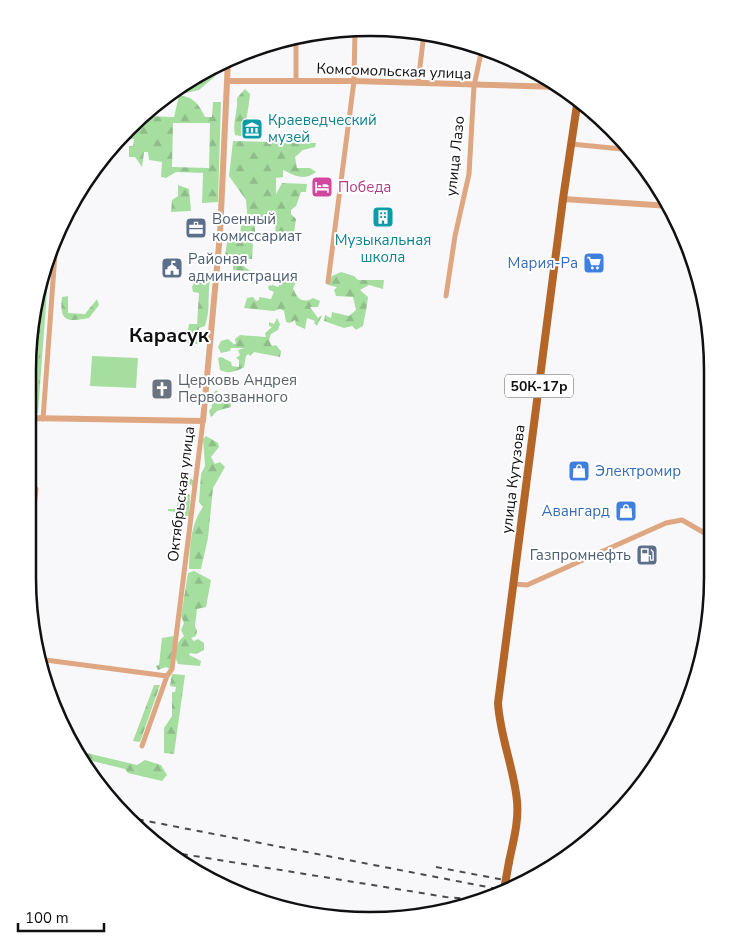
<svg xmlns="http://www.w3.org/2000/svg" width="740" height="948" viewBox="0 0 740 948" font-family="'Nunito Sans',sans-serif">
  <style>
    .forest { fill: url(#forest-firs); fill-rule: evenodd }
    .park { fill: url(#park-tufts) }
    .pitch { fill: #a6dea0 }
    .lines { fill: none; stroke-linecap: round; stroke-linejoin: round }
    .minor { stroke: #dea782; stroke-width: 5 }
    .tertiary { stroke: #dea782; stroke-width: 6 }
    .primary { stroke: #b36628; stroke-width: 8 }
    .rail { stroke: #4a494b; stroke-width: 2; stroke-dasharray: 6 6; stroke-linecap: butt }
    .primary-bridge { stroke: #b36628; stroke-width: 8 }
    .labels { text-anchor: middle; stroke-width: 4; stroke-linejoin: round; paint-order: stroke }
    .shield { fill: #fff; stroke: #585758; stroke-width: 1 }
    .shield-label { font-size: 14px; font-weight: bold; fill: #100f11 }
    .street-label { font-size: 15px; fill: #100f11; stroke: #fff }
    .culture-label { font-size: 15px; fill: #0d838f; stroke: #fff; text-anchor: start }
    .hotel-label { font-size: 15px; fill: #b23c85; stroke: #fff; text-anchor: start }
    .service-label { font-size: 15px; fill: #4e5e75; stroke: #fff; text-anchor: start }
    .shop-label { font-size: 15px; fill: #366cbe; stroke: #fff; text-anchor: end }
    .worship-label { font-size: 15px; fill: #5b616d; stroke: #fff; text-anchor: start }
    .district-label { font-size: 20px; font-weight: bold; fill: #100f11; stroke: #fff }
    .rim { fill: none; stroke: #100f11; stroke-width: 2.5 }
  </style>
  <defs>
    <pattern id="forest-firs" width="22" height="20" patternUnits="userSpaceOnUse" patternTransform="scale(1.25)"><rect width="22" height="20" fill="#a6dea0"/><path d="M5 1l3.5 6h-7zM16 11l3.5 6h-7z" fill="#8ebd89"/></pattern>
    <pattern id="park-tufts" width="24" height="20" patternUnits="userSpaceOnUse" patternTransform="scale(1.25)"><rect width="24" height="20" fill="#a6dea0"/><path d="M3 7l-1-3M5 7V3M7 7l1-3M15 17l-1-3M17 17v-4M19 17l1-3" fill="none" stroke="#8ebd89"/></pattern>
  </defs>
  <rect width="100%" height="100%" fill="#f8f8fb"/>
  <g class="forest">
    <polygon points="219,64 219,73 199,90 186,93 179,88 199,74"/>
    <path d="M 245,89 L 250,94 C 249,109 244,124 246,137 L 235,135 C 232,123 238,112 237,98 Z"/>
    <path d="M 179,96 C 193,95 200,106 205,117 L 212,117 L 213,102 L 221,102 L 218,202 L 202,203 L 203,173 L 176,172 L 166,178 L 161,177 L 162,162 L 149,160 L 148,152 L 144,152 L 142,167 L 135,157 L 129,157 L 129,146 L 133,146 L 134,139 L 120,139 L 141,116 L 174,117 ZM 173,123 L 210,123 L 209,168 L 172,167 Z"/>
    <path d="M 233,141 L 316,143 L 315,147 L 303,150 L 295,157 L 297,168 L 310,168 L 316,172 C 304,181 295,176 283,170 L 283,177 L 276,178 L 276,194 L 282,183 L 307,184 L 306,192 L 301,192 L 296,206 L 291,210 L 291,214 L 296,219 L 294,233 L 291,236 L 279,236 L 275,233 L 276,223 L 255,224 L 255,232 L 240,234 L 241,225 L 248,224 L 246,200 L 229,176 Z"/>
    <polygon points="178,185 189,189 191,211 171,212 172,200 178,196"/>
    <polygon points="246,241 253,244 252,259 246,259 241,264 250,271 233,270 233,264 224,262 227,242"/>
    <path d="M 341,272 L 354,276 L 358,280 L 384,280 L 383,289 L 369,285 L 360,290 L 368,297 C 367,307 365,315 363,326 L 356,330 L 352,326 L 344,328 L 324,321 L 325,315 L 331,318 L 332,312 L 349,316 L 356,310 L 353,297 L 336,296 L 334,290 L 337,287 L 328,285 L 332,276 Z"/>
    <path d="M 197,277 L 210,280 C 207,298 211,308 205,326 L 199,328 L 198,344 L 186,343 L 189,324 L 197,324 L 199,293 L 193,292 L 192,287 Z"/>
    <path d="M 293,280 L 296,282 L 293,288 C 297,299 303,304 313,298 L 320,301 L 318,307 L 310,307 L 318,318 L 322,315 L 317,326 L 314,323 L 315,321 L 307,318 L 305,329 L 296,325 L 295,320 L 290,323 L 286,322 L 284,311 L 280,309 L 274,311 L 244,308 L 247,298 L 253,297 L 256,301 L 259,300 L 259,297 L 271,299 L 274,292 L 269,290 L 268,286 L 273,285 L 278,287 L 282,282 Z"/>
    <path d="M 68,296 L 68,313 L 85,314 L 97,299 L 99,305 L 89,318 C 67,322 59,322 62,297 Z"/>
    <path d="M 277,318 L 280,324 L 278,330 L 271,334 L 269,340 L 272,346 L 276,345 L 281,351 L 280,357 L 254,352 L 250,356 L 248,354 L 246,356 L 244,367 C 235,372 229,374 220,370 L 218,358 L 221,357 L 231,362 L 232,366 L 239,367 L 239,360 L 236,358 L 240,355 L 238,350 L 244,348 L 231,348 L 230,351 L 221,353 L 218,347 L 221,341 L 228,339 L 234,344 L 236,344 L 235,339 L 240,335 L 266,337 L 265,333 L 272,327 L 269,326 L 269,322 L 274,324 Z"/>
    <polygon points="216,390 231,403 231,407 217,411 211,417 209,411 212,407 211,398"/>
    <path d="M 206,436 L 218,443 L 219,447 L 211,457 L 215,464 L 220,462 L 225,467 L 213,488 L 208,538 L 201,569 L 189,569 C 190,547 190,525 203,507 L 199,502 L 201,474 L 205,466 L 203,439 Z"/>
    <polygon points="183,473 194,481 194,489 191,484 184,487 183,490 190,495 189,516 179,516 176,512 168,511 168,509 177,509 180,484 178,482"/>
    <path d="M 194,571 L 211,580 L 206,607 L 197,609 L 195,626 L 197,631 L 196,636 L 191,638 L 194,641 L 198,639 L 204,643 L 204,650 L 196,654 L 190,653 L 189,655 L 201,661 L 200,666 L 178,664 C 173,653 174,645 184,636 L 181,630 L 184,623 L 181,616 L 188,573 Z"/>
    <polygon points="174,636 170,669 166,667 158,670 156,666 159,665 162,638"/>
    <polygon points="172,674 185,675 174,754 164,753 164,728 172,716 172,692 175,692 176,687 170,686"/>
    <polygon points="154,685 160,685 140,742 133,741"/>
    <polygon points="74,750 137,765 145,760 161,765 167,775 162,781 128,773 125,769 80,758"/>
  </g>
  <polygon class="park" points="50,251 38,413 28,412 28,348 46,260"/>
  <polygon class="pitch" points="92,356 138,358 136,388 90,386"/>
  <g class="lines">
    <g class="minor">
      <polyline points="296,80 296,37"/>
      <polyline points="418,83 424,33"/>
      <polyline points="571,144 632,150"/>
      <polyline points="328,282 354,81 355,29"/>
      <polyline points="446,296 455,236 469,174 474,86 482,48"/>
      <polyline points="43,419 56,240"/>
      <polyline points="28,558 36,489 28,488"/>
      <polyline points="513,584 527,585 666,523 682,520 708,535"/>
      <polyline points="38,659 167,676"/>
      <polyline points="142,746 167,676 172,669 203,421"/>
    </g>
    <g class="tertiary">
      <polyline points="228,81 354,81 560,87"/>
      <polyline points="563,199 670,206"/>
      <polyline points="28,418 203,421 220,234 228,60"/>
    </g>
    <path class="primary" d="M 509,862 C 513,842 519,822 517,801 C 514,768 500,737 498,703 L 563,199 L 578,98"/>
    <g class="rail">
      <polyline points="126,817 503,890"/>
      <polyline points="170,852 446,897 479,900"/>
      <polyline points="436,867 520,883"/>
    </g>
    <polyline class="primary-bridge" points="504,890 509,862"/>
  </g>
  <defs>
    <g id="museum-square" transform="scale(1.125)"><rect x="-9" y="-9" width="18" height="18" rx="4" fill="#0f9aa8" stroke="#fff"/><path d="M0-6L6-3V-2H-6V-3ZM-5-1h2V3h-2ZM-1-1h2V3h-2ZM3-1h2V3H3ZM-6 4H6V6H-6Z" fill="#fff"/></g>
    <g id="hotel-square" transform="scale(1.125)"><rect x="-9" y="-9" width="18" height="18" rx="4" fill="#d1479c" stroke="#fff"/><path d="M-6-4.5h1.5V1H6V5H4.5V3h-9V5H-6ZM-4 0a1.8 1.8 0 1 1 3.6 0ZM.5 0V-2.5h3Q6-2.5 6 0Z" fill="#fff"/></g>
    <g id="building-square" transform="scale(1.125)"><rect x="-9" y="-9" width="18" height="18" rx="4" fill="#0f9aa8" stroke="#fff"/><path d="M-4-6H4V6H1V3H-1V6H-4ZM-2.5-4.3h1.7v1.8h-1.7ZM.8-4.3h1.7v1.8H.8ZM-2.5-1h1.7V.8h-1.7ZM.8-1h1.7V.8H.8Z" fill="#fff"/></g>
    <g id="office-square" transform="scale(1.125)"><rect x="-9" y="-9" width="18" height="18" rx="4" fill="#5c6f8a" stroke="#fff"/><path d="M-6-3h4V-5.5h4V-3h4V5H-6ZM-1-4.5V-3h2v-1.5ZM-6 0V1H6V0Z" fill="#fff"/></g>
    <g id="supermarket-square" transform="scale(1.125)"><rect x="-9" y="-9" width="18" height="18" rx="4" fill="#3f7fe0" stroke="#fff"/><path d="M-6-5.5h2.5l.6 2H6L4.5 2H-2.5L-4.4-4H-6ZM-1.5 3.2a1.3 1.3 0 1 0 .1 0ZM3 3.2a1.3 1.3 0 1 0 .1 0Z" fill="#fff"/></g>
    <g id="civic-square" transform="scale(1.125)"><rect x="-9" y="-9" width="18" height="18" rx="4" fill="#5c6f8a" stroke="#fff"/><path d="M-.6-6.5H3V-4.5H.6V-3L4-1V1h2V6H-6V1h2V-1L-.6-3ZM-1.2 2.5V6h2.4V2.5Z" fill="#fff"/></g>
    <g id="church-square" transform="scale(1.125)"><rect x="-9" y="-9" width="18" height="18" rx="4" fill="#6b7280" stroke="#fff"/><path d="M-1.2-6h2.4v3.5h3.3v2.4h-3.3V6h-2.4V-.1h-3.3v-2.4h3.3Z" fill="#fff"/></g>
    <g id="shop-square" transform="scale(1.125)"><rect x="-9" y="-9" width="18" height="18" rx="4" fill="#3f7fe0" stroke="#fff"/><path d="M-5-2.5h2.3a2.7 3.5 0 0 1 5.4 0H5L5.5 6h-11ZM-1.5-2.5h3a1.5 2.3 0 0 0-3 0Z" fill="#fff"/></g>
    <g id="fuel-square" transform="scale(1.125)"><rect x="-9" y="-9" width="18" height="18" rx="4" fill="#5c6f8a" stroke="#fff"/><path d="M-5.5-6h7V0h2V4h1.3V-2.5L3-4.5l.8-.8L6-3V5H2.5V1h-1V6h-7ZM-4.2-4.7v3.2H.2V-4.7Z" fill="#fff"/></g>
  </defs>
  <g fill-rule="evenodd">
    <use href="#museum-square" x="252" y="129"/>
    <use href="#hotel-square" x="322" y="187"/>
    <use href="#building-square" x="383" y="217"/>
    <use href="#office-square" x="196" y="228"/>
    <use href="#supermarket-square" x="594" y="263"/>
    <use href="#civic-square" x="172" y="268"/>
    <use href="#church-square" x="162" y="389"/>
    <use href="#shop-square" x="579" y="471"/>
    <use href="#shop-square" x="626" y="511"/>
    <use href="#fuel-square" x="647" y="555"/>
  </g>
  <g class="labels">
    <rect class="shield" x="505" y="374.5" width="68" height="23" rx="4"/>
    <g class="shield-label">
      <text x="539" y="391">50К-17р</text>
    </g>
    <g class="street-label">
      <text transform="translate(394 71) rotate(2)" y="5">Комсомольская улица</text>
      <text transform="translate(455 156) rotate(-84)" y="5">улица Лазо</text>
      <text transform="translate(513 479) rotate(-83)" y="5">улица Кутузова</text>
      <text transform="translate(181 494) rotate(-83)" y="5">Октябрьская улица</text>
    </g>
    <g class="culture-label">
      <text x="268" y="125">Краеведческий<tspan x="268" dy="17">музей</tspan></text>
      <text x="383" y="245" text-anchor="middle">Музыкальная<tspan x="383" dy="17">школа</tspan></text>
    </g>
    <g class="hotel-label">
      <text x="338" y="192">Победа</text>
    </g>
    <g class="service-label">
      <text x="212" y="224">Военный<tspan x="212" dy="17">комиссариат</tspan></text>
      <text x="188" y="264">Районая<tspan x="188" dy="17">администрация</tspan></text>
      <text x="631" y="560" text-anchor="end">Газпромнефть</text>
    </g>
    <g class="shop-label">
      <text x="578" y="268">Мария-Ра</text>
      <text x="595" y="476" text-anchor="start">Электромир</text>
      <text x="610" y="516">Авангард</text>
    </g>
    <g class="worship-label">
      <text x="178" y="385">Церковь Андрея<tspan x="178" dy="17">Первозванного</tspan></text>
    </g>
    <g class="district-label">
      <text x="169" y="342">Карасук</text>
    </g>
  </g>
  <path d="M0 0H740V948H0ZM370 36H370A334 334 0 0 1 704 370V578A334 334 0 0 1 370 912H370A334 334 0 0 1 36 578V370A334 334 0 0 1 370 36Z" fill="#fff" fill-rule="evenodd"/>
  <path class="rim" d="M370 36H370A334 334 0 0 1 704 370V578A334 334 0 0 1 370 912H370A334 334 0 0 1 36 578V370A334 334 0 0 1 370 36Z"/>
  <path d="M18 923v8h86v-8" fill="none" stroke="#100f11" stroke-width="2.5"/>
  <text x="25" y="923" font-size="15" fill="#100f11" stroke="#ffffff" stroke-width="4" paint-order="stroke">100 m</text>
</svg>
